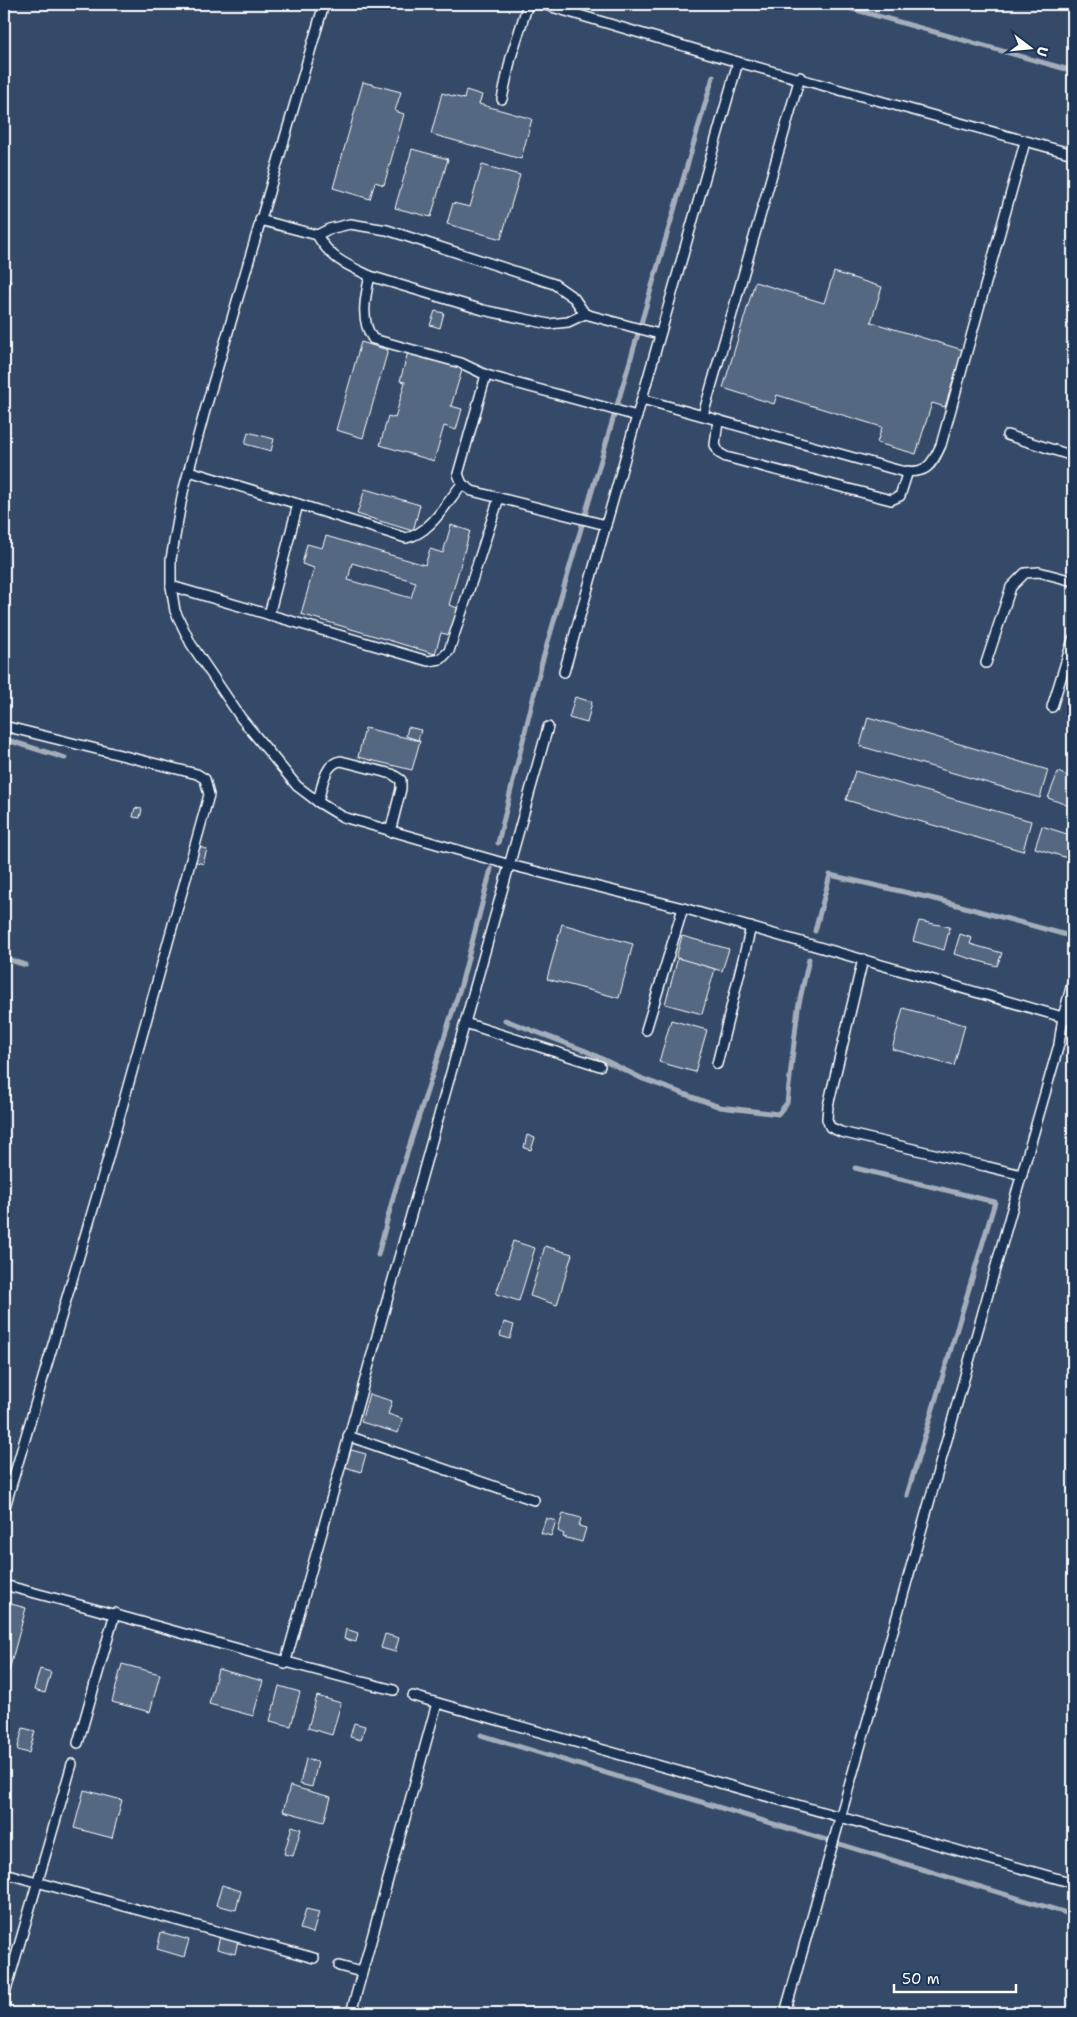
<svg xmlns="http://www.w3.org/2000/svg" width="1077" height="2017" viewBox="0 0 1077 2017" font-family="'Shantell Sans',sans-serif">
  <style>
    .built { fill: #344a68 }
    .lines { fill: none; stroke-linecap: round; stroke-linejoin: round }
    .stream { stroke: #a4aebb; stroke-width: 5 }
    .building { fill: #556781; stroke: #fff; fill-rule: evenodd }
    .lane-casing { stroke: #fff; stroke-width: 12 }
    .lane { stroke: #1d3557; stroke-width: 9 }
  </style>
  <rect width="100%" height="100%" fill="#263d5e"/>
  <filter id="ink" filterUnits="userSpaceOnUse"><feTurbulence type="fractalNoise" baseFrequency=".02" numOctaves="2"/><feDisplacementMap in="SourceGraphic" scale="10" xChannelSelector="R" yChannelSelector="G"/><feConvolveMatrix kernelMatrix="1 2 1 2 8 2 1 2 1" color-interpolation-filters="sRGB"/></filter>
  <g filter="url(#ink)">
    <rect class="built" x="4" y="4" width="1069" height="2009"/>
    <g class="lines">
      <g class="stream">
        <polyline points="835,4 1073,71"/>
        <polyline points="4,281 9,282 4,301"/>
        <polyline points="4,739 65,758"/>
        <polyline points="498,843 542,662 713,77"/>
        <polyline points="815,931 830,875 939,900 1070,936"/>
        <polyline points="4,958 26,965"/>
        <polyline points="505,1020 586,1051 643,1079 720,1107 778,1114 787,1103 798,1008 809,959"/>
        <polyline points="855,1168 995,1202 907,1495"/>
        <polyline points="378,1255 394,1194 461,985 491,869"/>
        <polyline points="481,1735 1073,1915"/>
      </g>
    </g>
    <g class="building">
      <polygon points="363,82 401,92 395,111 404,114 384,185 375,182 370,199 333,188"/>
      <polygon points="466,90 482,95 479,104 532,119 521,159 431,134 442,93 464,99"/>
      <polygon points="412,149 448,159 431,217 395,208"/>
      <polygon points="482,165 520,175 501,239 447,224 453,203 470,207"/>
      <polygon points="834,272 882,287 871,322 963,350 945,407 932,403 916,454 877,443 882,427 777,395 774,404 723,388 755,282 824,303"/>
      <polygon points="435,311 444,313 440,328 430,325"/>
      <polygon points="361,342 388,350 363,438 336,430"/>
      <polygon points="408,352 463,367 451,406 462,409 456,430 444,426 434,461 380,445 388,416 395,418 405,382 400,381"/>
      <polygon points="248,432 274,439 271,451 245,444"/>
      <polygon points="365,489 420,505 413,531 357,514"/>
      <path d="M 451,525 L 470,531 L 449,605 L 458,608 L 450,635 L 441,633 L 435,654 L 301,614 L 314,568 L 302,564 L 307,544 L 322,548 L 326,536 L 425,565 L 430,549 L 443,553 ZM 352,563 L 416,582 L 411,598 L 348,580 Z"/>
      <polygon points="575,697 592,702 587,723 569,718"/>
      <polygon points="868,717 1048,770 1040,798 860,746"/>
      <polygon points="408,727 421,730 418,740 406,736"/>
      <polygon points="365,728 420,741 412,770 358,757"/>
      <polygon points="855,771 1031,821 1023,851 846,800"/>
      <polygon points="1058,772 1073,778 1072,807 1048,798"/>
      <polygon points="135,808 142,809 140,818 133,817"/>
      <polygon points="1042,826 1073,836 1071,859 1035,848"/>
      <polygon points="199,847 207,849 203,864 194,861"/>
      <polygon points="919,921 950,927 944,950 913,941"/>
      <polygon points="562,924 633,944 619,998 547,979"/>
      <polygon points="960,934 972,938 970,944 1002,953 997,966 954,954"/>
      <polygon points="682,936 729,949 722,971 676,958"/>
      <polygon points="678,958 715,969 702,1014 665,1004"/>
      <polygon points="903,1008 965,1025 954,1066 892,1049"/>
      <polygon points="671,1020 707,1030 695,1072 659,1062"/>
      <polygon points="527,1135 535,1138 531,1150 524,1148"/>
      <polygon points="513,1241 535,1248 519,1301 496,1294"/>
      <polygon points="545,1246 572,1254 557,1305 530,1296"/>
      <polygon points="504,1322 514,1325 510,1339 500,1336"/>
      <polygon points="369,1394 392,1401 388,1414 403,1419 398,1433 361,1422"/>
      <polygon points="351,1450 366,1454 361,1472 345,1467"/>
      <polygon points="563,1513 581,1518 579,1526 586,1528 582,1542 563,1537 564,1534 558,1531"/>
      <polygon points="546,1518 556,1521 551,1536 541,1533"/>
      <polygon points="4,1602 26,1608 4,1689"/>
      <polygon points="346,1629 358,1633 356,1642 344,1639"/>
      <polygon points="385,1634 399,1638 395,1652 381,1648"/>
      <polygon points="122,1664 160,1674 150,1712 112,1702"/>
      <polygon points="40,1669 51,1672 45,1693 34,1690"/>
      <polygon points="218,1669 263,1681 253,1716 209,1704"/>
      <polygon points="279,1686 300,1692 291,1726 270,1721"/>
      <polygon points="317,1696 341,1703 332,1735 308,1728"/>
      <polygon points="354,1723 365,1726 361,1740 350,1737"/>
      <polygon points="23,1728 35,1731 29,1753 17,1750"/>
      <polygon points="306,1759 318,1762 312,1787 300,1784"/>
      <polygon points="290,1786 331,1797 324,1822 283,1811"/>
      <polygon points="84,1790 122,1800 112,1838 74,1828"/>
      <polygon points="292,1826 301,1829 293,1856 284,1854"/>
      <polygon points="222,1885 241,1891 236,1910 216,1905"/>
      <polygon points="306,1909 319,1912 313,1933 300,1929"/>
      <polygon points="161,1932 189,1940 184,1957 157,1949"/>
      <polygon points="220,1936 238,1941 235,1954 217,1949"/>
    </g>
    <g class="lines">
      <g class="lane-casing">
        <g id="lane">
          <polyline points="324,4 204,414 183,492 171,559 171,586 175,611 191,644 241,718 297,786 318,802 343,817 510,865 683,908 1073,1020"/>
          <polyline points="542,4 738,62 1073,154"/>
          <polyline points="502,99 511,57 528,4"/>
          <path d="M 260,220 L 317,235 C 331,259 345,264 370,276 C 365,297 360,321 373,339 L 461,363 L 486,375"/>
          <polyline points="317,235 329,229 350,224 387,230 554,284 574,298 585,314"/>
          <polyline points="370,276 483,310 549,324 568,322 585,314 659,334"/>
          <path d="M 642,399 L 901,471 C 926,474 931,467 941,445 L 1025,142"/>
          <polyline points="703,415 800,77"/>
          <polyline points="718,420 715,445 719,453 726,457 891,500 900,496 908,471"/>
          <polyline points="1007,435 1073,456"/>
          <polyline points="189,471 298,504 269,615"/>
          <path d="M 298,504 L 406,538 C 431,533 446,503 462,484"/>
          <polyline points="606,525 472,491 462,484 458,474 486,375 637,416"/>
          <polyline points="171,586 428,661 441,659 449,651 499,498"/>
          <polyline points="986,663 1011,587 1025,573 1039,572 1073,581"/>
          <polyline points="564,672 738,62"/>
          <polyline points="1052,707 1073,639"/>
          <polyline points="4,726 197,774 205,779 209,795 106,1165 4,1510"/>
          <path d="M 318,802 C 322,788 324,763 341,761 L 392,774 L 401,780 L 401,789 L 390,832"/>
          <polyline points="863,959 828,1106 827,1119 830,1127 841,1132 985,1166"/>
          <polyline points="465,1023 600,1066"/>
          <polyline points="646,1030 683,908"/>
          <polyline points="1059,1044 1063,1017 1073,980"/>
          <polyline points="717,1064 751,927"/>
          <polyline points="989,1167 1022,1175"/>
          <polyline points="1015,1198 1058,1048"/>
          <polyline points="348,1436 534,1500"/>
          <path d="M 4,1585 C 134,1618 263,1658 394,1690"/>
          <polyline points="285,1664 548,727"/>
          <polyline points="413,1696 1073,1883"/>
          <polyline points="78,1743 115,1613"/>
          <polyline points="4,1873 314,1958"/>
          <polyline points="339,1966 361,1972"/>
          <polyline points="4,1997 72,1764"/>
          <polyline points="351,2013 437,1703"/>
          <polyline points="785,2013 1014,1202"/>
        </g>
      </g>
      <use href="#lane" class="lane"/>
    </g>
  </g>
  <rect width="1077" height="2017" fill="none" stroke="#1d3557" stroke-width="20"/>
  <rect x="10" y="10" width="1057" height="1997" fill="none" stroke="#fff" stroke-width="2" filter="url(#ink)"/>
  <g transform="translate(1030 48) rotate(106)" stroke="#1d3557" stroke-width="4" paint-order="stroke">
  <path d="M0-4L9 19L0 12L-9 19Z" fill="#ffffff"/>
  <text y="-8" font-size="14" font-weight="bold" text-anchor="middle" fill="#ffffff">U</text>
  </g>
  <path d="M894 1984v8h122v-8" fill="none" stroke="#ffffff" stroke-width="2.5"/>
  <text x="902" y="1984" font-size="15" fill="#ffffff" stroke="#1d3557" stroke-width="4" paint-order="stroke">50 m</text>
</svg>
